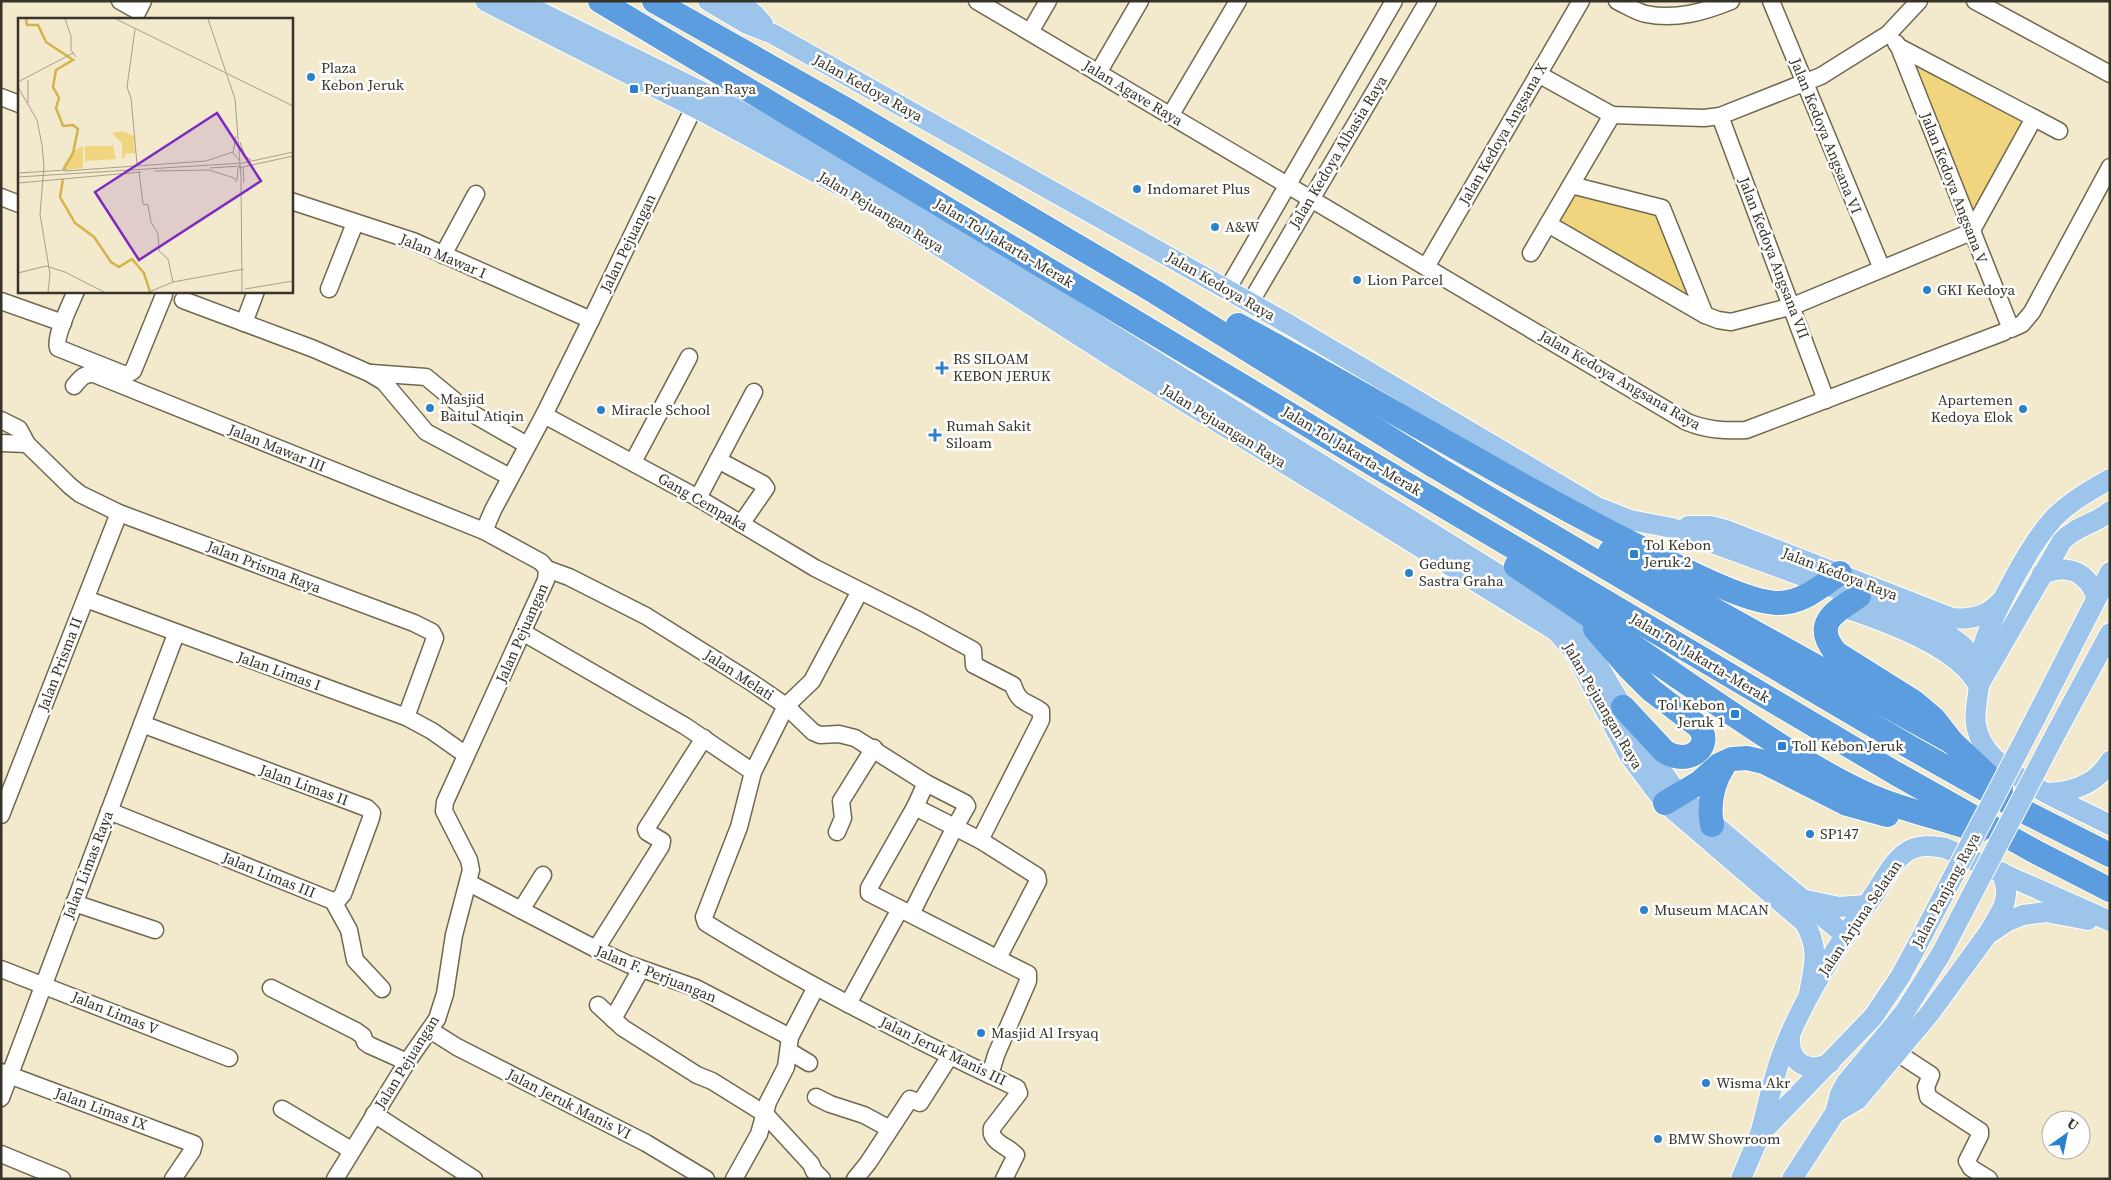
<svg xmlns="http://www.w3.org/2000/svg" width="2111" height="1180" viewBox="0 0 2111 1180" font-family="'Source Serif 4',serif">
  <style>
    .green { fill: #f1d47e }
    .lines { fill: none; stroke-linecap: round; stroke-linejoin: round }
    .minor-casing { stroke: #70684e; stroke-width: 19 }
    .major-casing { stroke: #fff; stroke-width: 22 }
    .highway-casing { stroke: #fff; stroke-width: 26 }
    .minor { stroke: #fff; stroke-width: 16 }
    .major { stroke: #9dc4eb; stroke-width: 20 }
    .highway { stroke: #5b9dde; stroke-width: 24 }
    .major-bridge-casing { stroke: #fff; stroke-width: 22; stroke-linecap: butt }
    .major-bridge { stroke: #9dc4eb; stroke-width: 20 }
    .poi-dot { fill: #2a82cf; stroke: #fff; stroke-width: 2 }
    .labels { text-anchor: middle; stroke-width: 5; stroke-linejoin: round; paint-order: stroke }
    .poi-label { font-size: 15px; fill: #373328; stroke: #fff; text-anchor: start }
    .street-label { font-size: 15px; fill: #373328; stroke: #fff }
    .inset-river { fill: none; stroke: #d5b34b; stroke-width: 2.5 }
    .inset-road { fill: none; stroke: #a8a08b; stroke-width: 1 }
    .view { fill: #7b2cbf; fill-opacity: 0.15; stroke: #7b2cbf; stroke-width: 2.5 }
    .inset-edge { fill: none; stroke: #373328; stroke-width: 2.5 }
  </style>
  <rect width="100%" height="100%" fill="#f3e9cd"/>
  <g class="green">
    <polygon points="1905,53 2035,119 1976,217"/>
    <polygon points="1574,190 1652,204 1695,309 1553,222"/>
  </g>
  <g class="lines">
    <g class="minor-casing">
      <g id="minor">
        <polyline points="120,1 138,11 143,1"/>
        <path d="M 977,1 L 1687,422 C 1707,430 1724,431 1746,430 L 2004,332"/>
        <path d="M 1617,1 C 1626,5 1636,12 1646,14 C 1676,20 1704,12 1731,1"/>
        <polyline points="1771,1 1882,269"/>
        <polyline points="1975,1 2110,74"/>
        <polyline points="1030,32 1048,1"/>
        <polyline points="1896,43 1899,47 2059,131"/>
        <polyline points="1899,47 2011,329 2022,324 2032,312 2110,167"/>
        <polyline points="1098,73 1140,1"/>
        <polyline points="1538,74 1612,115 1704,118 1720,116 1821,76 1888,34 1919,1"/>
        <polyline points="1,97 19,104"/>
        <polyline points="1170,116 1238,1"/>
        <polyline points="1720,116 1826,400"/>
        <polyline points="1571,185 1662,208 1705,315"/>
        <polyline points="1,197 19,204"/>
        <polyline points="291,201 413,241 591,320"/>
        <polyline points="1548,224 1705,315 1718,320 1731,322 1793,306 1971,232 2034,118"/>
        <polyline points="1531,253 1612,115"/>
        <polyline points="443,255 476,194"/>
        <polyline points="1426,267 1581,1"/>
        <polyline points="329,289 355,223"/>
        <polyline points="1227,290 1394,1"/>
        <path d="M 76,291 C 71,303 54,337 58,348 L 126,375 L 133,371 L 164,295"/>
        <polyline points="183,300 314,349 369,373 384,382 426,432 510,477"/>
        <polyline points="1,301 63,323"/>
        <polyline points="1250,303 1428,1"/>
        <polyline points="244,323 256,291"/>
        <polyline points="371,373 426,377 466,410 527,445"/>
        <path d="M 74,386 C 80,379 84,373 94,374 L 484,531"/>
        <path d="M 544,415 L 698,498 L 815,568 L 920,621 L 973,650 L 974,665 L 1013,685 C 1019,704 1027,701 1041,711 L 1041,720 L 980,840"/>
        <polyline points="1,420 19,429 27,444 70,486 80,494 119,513 414,623 432,632 435,638 406,717"/>
        <polyline points="1,443 27,444"/>
        <polyline points="718,460 763,484 766,488 741,524"/>
        <polyline points="633,462 689,357"/>
        <polyline points="698,498 754,392"/>
        <polyline points="547,569 569,577 646,616 751,682 786,706 813,732 820,735 839,734 855,738 926,783 965,803 967,806 955,827 911,914"/>
        <path d="M 860,591 L 812,681 L 786,706 L 753,772 L 739,827 L 704,917 L 706,923 C 806,985 911,1038 1017,1088 L 1019,1093 L 992,1128 C 989,1142 1008,1146 1016,1155 L 1004,1179"/>
        <polyline points="86,599 406,717 432,731 466,755"/>
        <polyline points="524,633 685,726 753,772"/>
        <polyline points="142,724 367,808 372,813 371,818 343,894 338,900 333,901"/>
        <polyline points="926,783 915,807 869,888 869,893 1028,974 1028,981 996,1055 990,1075"/>
        <polyline points="915,807 980,840 1037,876 1038,881 998,958"/>
        <polyline points="109,811 333,901 349,930 355,960 382,989"/>
        <polyline points="1,815 119,513"/>
        <polyline points="837,832 843,818 841,801 874,748"/>
        <polyline points="469,883 596,949 628,964 696,988 790,1037"/>
        <polyline points="74,903 155,930"/>
        <polyline points="521,910 543,875"/>
        <polyline points="596,949 661,846 662,841 647,832 646,829 704,738"/>
        <polyline points="1,969 229,1058"/>
        <polyline points="271,988 356,1031 363,1036 365,1042 369,1045 407,1062"/>
        <polyline points="848,1004 900,909"/>
        <polyline points="598,1005 623,1028 697,1075 712,1081 765,1114 811,1164 814,1171 822,1179"/>
        <polyline points="613,1019 641,969"/>
        <polyline points="430,1030 457,1047 646,1143 706,1179"/>
        <polyline points="789,1051 809,1063"/>
        <polyline points="1896,1052 1931,1075 1926,1087 1928,1097 1980,1131 1980,1135 1967,1161 1971,1168 1989,1179"/>
        <polyline points="1,1072 194,1144 192,1151 173,1179"/>
        <polyline points="816,1097 830,1104 864,1115 890,1129"/>
        <polyline points="1,1098 176,634"/>
        <polyline points="282,1109 351,1150"/>
        <polyline points="374,1114 474,1179"/>
        <polyline points="1,1154 62,1179"/>
        <polyline points="335,1179 407,1062 437,1019 445,994 454,935 471,870 469,860 444,811 445,802 546,580 547,569 541,562 484,531 493,510 544,415 591,320 699,97"/>
        <polyline points="734,1179 759,1134 768,1102 786,1067 790,1037 816,987"/>
        <polyline points="855,1179 868,1163 910,1099 920,1103 950,1056"/>
      </g>
    </g>
    <g class="major-casing">
      <g id="major">
        <path d="M 485,1 L 694,107 L 867,200 L 1117,360 L 1556,631 L 1574,651 L 1629,755 L 1665,803 L 1805,923 C 1820,952 1814,964 1809,994"/>
        <polyline points="518,1 729,105 875,187 1559,612 1580,635 1656,763 1679,795 1846,936"/>
        <polyline points="708,1 747,24 773,34 1290,325 1597,507 1630,520 1672,528 1897,611 1947,634 1962,645 1978,664"/>
        <polyline points="738,1 754,14 763,24"/>
        <path d="M 2110,479 C 2091,490 2069,502 2054,518 C 2029,545 1985,626 1979,662 C 1977,669 1980,677 1979,685 C 1976,711 1970,726 1987,750 C 2011,781 2074,806 2110,825"/>
        <path d="M 1688,526 L 1710,526 L 1726,530 L 1952,618 C 1972,620 1987,616 2001,601"/>
        <path d="M 2042,574 C 2069,563 2087,572 2097,598"/>
        <path d="M 1842,607 C 1879,619 1937,640 1964,667 C 1970,672 1974,679 1979,685"/>
        <path d="M 1980,683 L 2062,541 C 2077,525 2096,524 2110,511"/>
        <polyline points="2035,719 2110,572"/>
        <polyline points="2056,733 2110,633"/>
        <path d="M 2048,793 C 2072,792 2097,784 2110,761"/>
        <polyline points="1806,900 1839,907 1866,905"/>
        <path d="M 1989,932 C 2002,910 2013,897 2001,872"/>
        <path d="M 1790,1035 C 1788,1062 1806,1074 1830,1063"/>
        <polyline points="1835,1113 1857,1100 1930,1013 1987,935 2008,921 2023,915 2046,912 2088,920"/>
        <path d="M 1760,1134 C 1767,1109 1772,1082 1781,1057 C 1802,999 1837,945 1873,896 C 1883,881 1893,860 1908,851 C 1919,844 1932,846 1945,848 L 2110,921"/>
        <polyline points="1741,1179 1760,1134 1873,1017 1900,977 1919,942"/>
        <polyline points="1792,1179 1835,1113 1840,1094 1846,1083 1904,1013 1941,954"/>
      </g>
    </g>
    <g class="highway-casing">
      <g id="highway">
        <polyline points="600,1 1376,466 1895,773 2034,851 2110,890"/>
        <polyline points="654,1 847,110 1155,292 1434,466 1908,746 2027,813 2110,855"/>
        <path d="M 1238,325 C 1374,398 1505,480 1643,549 C 1675,565 1742,601 1776,603 C 1801,604 1821,587 1840,573"/>
        <polyline points="1610,552 1952,742"/>
        <path d="M 1516,566 C 1584,611 1651,659 1719,705 C 1767,737 1817,772 1871,796 C 1905,811 1943,818 1978,831"/>
        <path d="M 1859,596 C 1834,612 1812,624 1836,653 L 1914,702 L 1934,719 L 1952,742 L 2001,788"/>
        <path d="M 1595,629 L 1628,667 L 1651,690 L 1698,726 C 1715,745 1689,768 1664,751 L 1623,707"/>
        <polyline points="1665,803 1700,782 1719,765 1732,759 1747,758 1764,762 1847,804 1887,815"/>
        <path d="M 1712,825 C 1708,803 1712,784 1724,765"/>
      </g>
    </g>
    <use href="#minor" class="minor"/>
    <use href="#major" class="major"/>
    <use href="#highway" class="highway"/>
    <g class="major-bridge-casing">
      <g id="major-bridge">
        <polyline points="1919,942 2035,719"/>
        <polyline points="1941,954 2056,733"/>
      </g>
    </g>
    <use href="#major-bridge" class="major-bridge"/>
  </g>
  <g class="poi-dot">
    <circle cx="311" cy="77" r="5"/>
    <rect x="629" y="84" width="10" height="10" rx="2.5"/>
    <circle cx="1137" cy="189" r="5"/>
    <circle cx="1215" cy="227" r="5"/>
    <circle cx="1357" cy="280" r="5"/>
    <circle cx="1927" cy="290" r="5"/>
    <path d="M939.5 360.5h5v5h5v5h-5v5h-5v-5h-5v-5h5z"/>
    <circle cx="430" cy="408" r="5"/>
    <circle cx="2023" cy="409" r="5"/>
    <circle cx="601" cy="410" r="5"/>
    <path d="M932.5 427.5h5v5h5v5h-5v5h-5v-5h-5v-5h5z"/>
    <rect x="1629" y="549" width="10" height="10" rx="2.5"/>
    <circle cx="1409" cy="573" r="5"/>
    <rect x="1730" y="709" width="10" height="10" rx="2.5"/>
    <rect x="1777" y="741" width="10" height="10" rx="2.5"/>
    <circle cx="1810" cy="834" r="5"/>
    <circle cx="1644" cy="910" r="5"/>
    <circle cx="981" cy="1033" r="5"/>
    <circle cx="1706" cy="1083" r="5"/>
    <circle cx="1658" cy="1139" r="5"/>
  </g>
  <g class="labels">
    <g class="poi-label">
      <text x="321" y="73">Plaza<tspan x="321" dy="17">Kebon Jeruk</tspan></text>
      <text x="644" y="94">Perjuangan Raya</text>
      <text x="1147" y="194">Indomaret Plus</text>
      <text x="1225" y="232">A&amp;W</text>
      <text x="1367" y="285">Lion Parcel</text>
      <text x="1937" y="295">GKI Kedoya</text>
      <text x="953" y="364">RS SILOAM<tspan x="953" dy="17">KEBON JERUK</tspan></text>
      <text x="440" y="404">Masjid<tspan x="440" dy="17">Baitul Atiqin</tspan></text>
      <text x="2013" y="405" text-anchor="end">Apartemen<tspan x="2013" dy="17">Kedoya Elok</tspan></text>
      <text x="611" y="415">Miracle School</text>
      <text x="946" y="431">Rumah Sakit<tspan x="946" dy="17">Siloam</tspan></text>
      <text x="1644" y="550">Tol Kebon<tspan x="1644" dy="17">Jeruk 2</tspan></text>
      <text x="1419" y="569">Gedung<tspan x="1419" dy="17">Sastra Graha</tspan></text>
      <text x="1725" y="710" text-anchor="end">Tol Kebon<tspan x="1725" dy="17">Jeruk 1</tspan></text>
      <text x="1792" y="751">Toll Kebon Jeruk</text>
      <text x="1820" y="839">SP147</text>
      <text x="1654" y="915">Museum MACAN</text>
      <text x="991" y="1038">Masjid Al Irsyaq</text>
      <text x="1716" y="1088">Wisma Akr</text>
      <text x="1668" y="1144">BMW Showroom</text>
    </g>
    <g class="street-label">
      <text transform="translate(868 88) rotate(29)" y="5">Jalan Kedoya Raya</text>
      <text transform="translate(1133 93) rotate(31)" y="5">Jalan Agave Raya</text>
      <text transform="translate(1503 134) rotate(-60)" y="5">Jalan Kedoya Angsana X</text>
      <text transform="translate(1826 136) rotate(68)" y="5">Jalan Kedoya Angsana VI</text>
      <text transform="translate(1338 152) rotate(-59)" y="5">Jalan Kedoya Albasia Raya</text>
      <text transform="translate(1954 188) rotate(69)" y="5">Jalan Kedoya Angsana V</text>
      <text transform="translate(881 212) rotate(31)" y="5">Jalan Pejuangan Raya</text>
      <text transform="translate(628 243) rotate(-64)" y="5">Jalan Pejuangan</text>
      <text transform="translate(1004 243) rotate(31)" y="5">Jalan Tol Jakarta–Merak</text>
      <text transform="translate(443 256) rotate(23)" y="5">Jalan Mawar I</text>
      <text transform="translate(1774 258) rotate(69)" y="5">Jalan Kedoya Angsana VII</text>
      <text transform="translate(1221 286) rotate(30)" y="5">Jalan Kedoya Raya</text>
      <text transform="translate(1620 380) rotate(30)" y="5">Jalan Kedoya Angsana Raya</text>
      <text transform="translate(1224 426) rotate(32)" y="5">Jalan Pejuangan Raya</text>
      <text transform="translate(277 448) rotate(22)" y="5">Jalan Mawar III</text>
      <text transform="translate(1352 451) rotate(31)" y="5">Jalan Tol Jakarta–Merak</text>
      <text transform="translate(703 502) rotate(30)" y="5">Gang Cempaka</text>
      <text transform="translate(264 567) rotate(21)" y="5">Jalan Prisma Raya</text>
      <text transform="translate(1840 574) rotate(21)" y="5">Jalan Kedoya Raya</text>
      <text transform="translate(522 633) rotate(-66)" y="5">Jalan Pejuangan</text>
      <text transform="translate(1700 658) rotate(31)" y="5">Jalan Tol Jakarta–Merak</text>
      <text transform="translate(60 664) rotate(-69)" y="5">Jalan Prisma II</text>
      <text transform="translate(279 671) rotate(20)" y="5">Jalan Limas I</text>
      <text transform="translate(739 675) rotate(33)" y="5">Jalan Melati</text>
      <text transform="translate(1603 706) rotate(60)" y="5">Jalan Pejuangan Raya</text>
      <text transform="translate(304 785) rotate(20)" y="5">Jalan Limas II</text>
      <text transform="translate(88 865) rotate(-69)" y="5">Jalan Limas Raya</text>
      <text transform="translate(269 875) rotate(22)" y="5">Jalan Limas III</text>
      <text transform="translate(1946 890) rotate(-62)" y="5">Jalan Panjang Raya</text>
      <text transform="translate(1860 918) rotate(-56)" y="5">Jalan Arjuna Selatan</text>
      <text transform="translate(656 974) rotate(22)" y="5">Jalan F. Perjuangan</text>
      <text transform="translate(115 1013) rotate(22)" y="5">Jalan Limas V</text>
      <text transform="translate(943 1051) rotate(26)" y="5">Jalan Jeruk Manis III</text>
      <text transform="translate(407 1062) rotate(-58)" y="5">Jalan Pejuangan</text>
      <text transform="translate(569 1104) rotate(27)" y="5">Jalan Jeruk Manis VI</text>
      <text transform="translate(101 1109) rotate(20)" y="5">Jalan Limas IX</text>
    </g>
  </g>
  <g transform="translate(18 18)">
    <rect width="275" height="275" fill="#f3e9cd"/>
    <path d="M 104,113 L 116,118 L 117,135 L 107,136 L 107,140 L 104,140 L 104,125 L 94,115 ZM 94,124 L 98,141 L 67,143 L 67,128 L 94,128 ZM 65,128 L 65,150 L 47,152 L 57,132 Z" fill="#f1d47e"/>
    <path class="inset-river" d="M 8,1 L 9,7 L 20,7 L 28,24 L 55,42 L 38,52 L 35,69 L 41,80 L 38,90 L 45,108 L 55,107 L 60,111 L 55,135 L 45,152M 45,161 L 42,179 L 57,205 L 76,219 L 93,244 L 101,249 L 114,241 L 126,255 L 132,274"/>
    <path class="inset-road" d="M 47,1 L 53,18 L 53,32 L 58,39M 98,1 L 275,88M 190,1 L 217,81 L 223,159 L 224,274M 117,11 L 109,69 L 113,80 L 119,146M 10,62 L 10,85M 0,64 L 55,35M 0,69 L 19,102 L 24,127 L 26,148 L 22,196 L 32,256 L 30,274M 218,118 L 215,135 L 222,143M 222,124 L 227,138 L 233,142M 225,149 L 226,165M 192,150 L 222,148M 47,153 L 188,143 L 215,134M 121,153 L 125,186 L 130,187 L 133,204 L 140,216 L 141,233 L 150,241 L 155,264M 136,153 L 191,152 L 216,160 L 219,164M 0,155 L 49,152M 0,159 L 225,145 L 275,134M 219,162 L 220,150 L 275,138M 0,165 L 123,154M 0,255 L 28,248 L 47,254 L 86,274M 227,271 L 275,263M 131,274 L 155,264 L 226,251"/>
    <path class="view" d="M 199,95 L 243,163 L 121,242 L 77,174 Z"/>
    <rect width="275" height="275" class="inset-edge"/>
  </g>
  <rect width="2111" height="1180" fill="none" stroke="#373328" stroke-width="5"/>
  <g transform="translate(2066 1135) rotate(33)"><circle r="24" fill="#ffffff" stroke="#afada9"/>
  <path d="M0-4L9 19L0 12L-9 19Z" fill="#2a82cf"/>
  <text y="-8" font-size="14" font-weight="bold" text-anchor="middle" fill="#373328">U</text>
  </g>
</svg>
